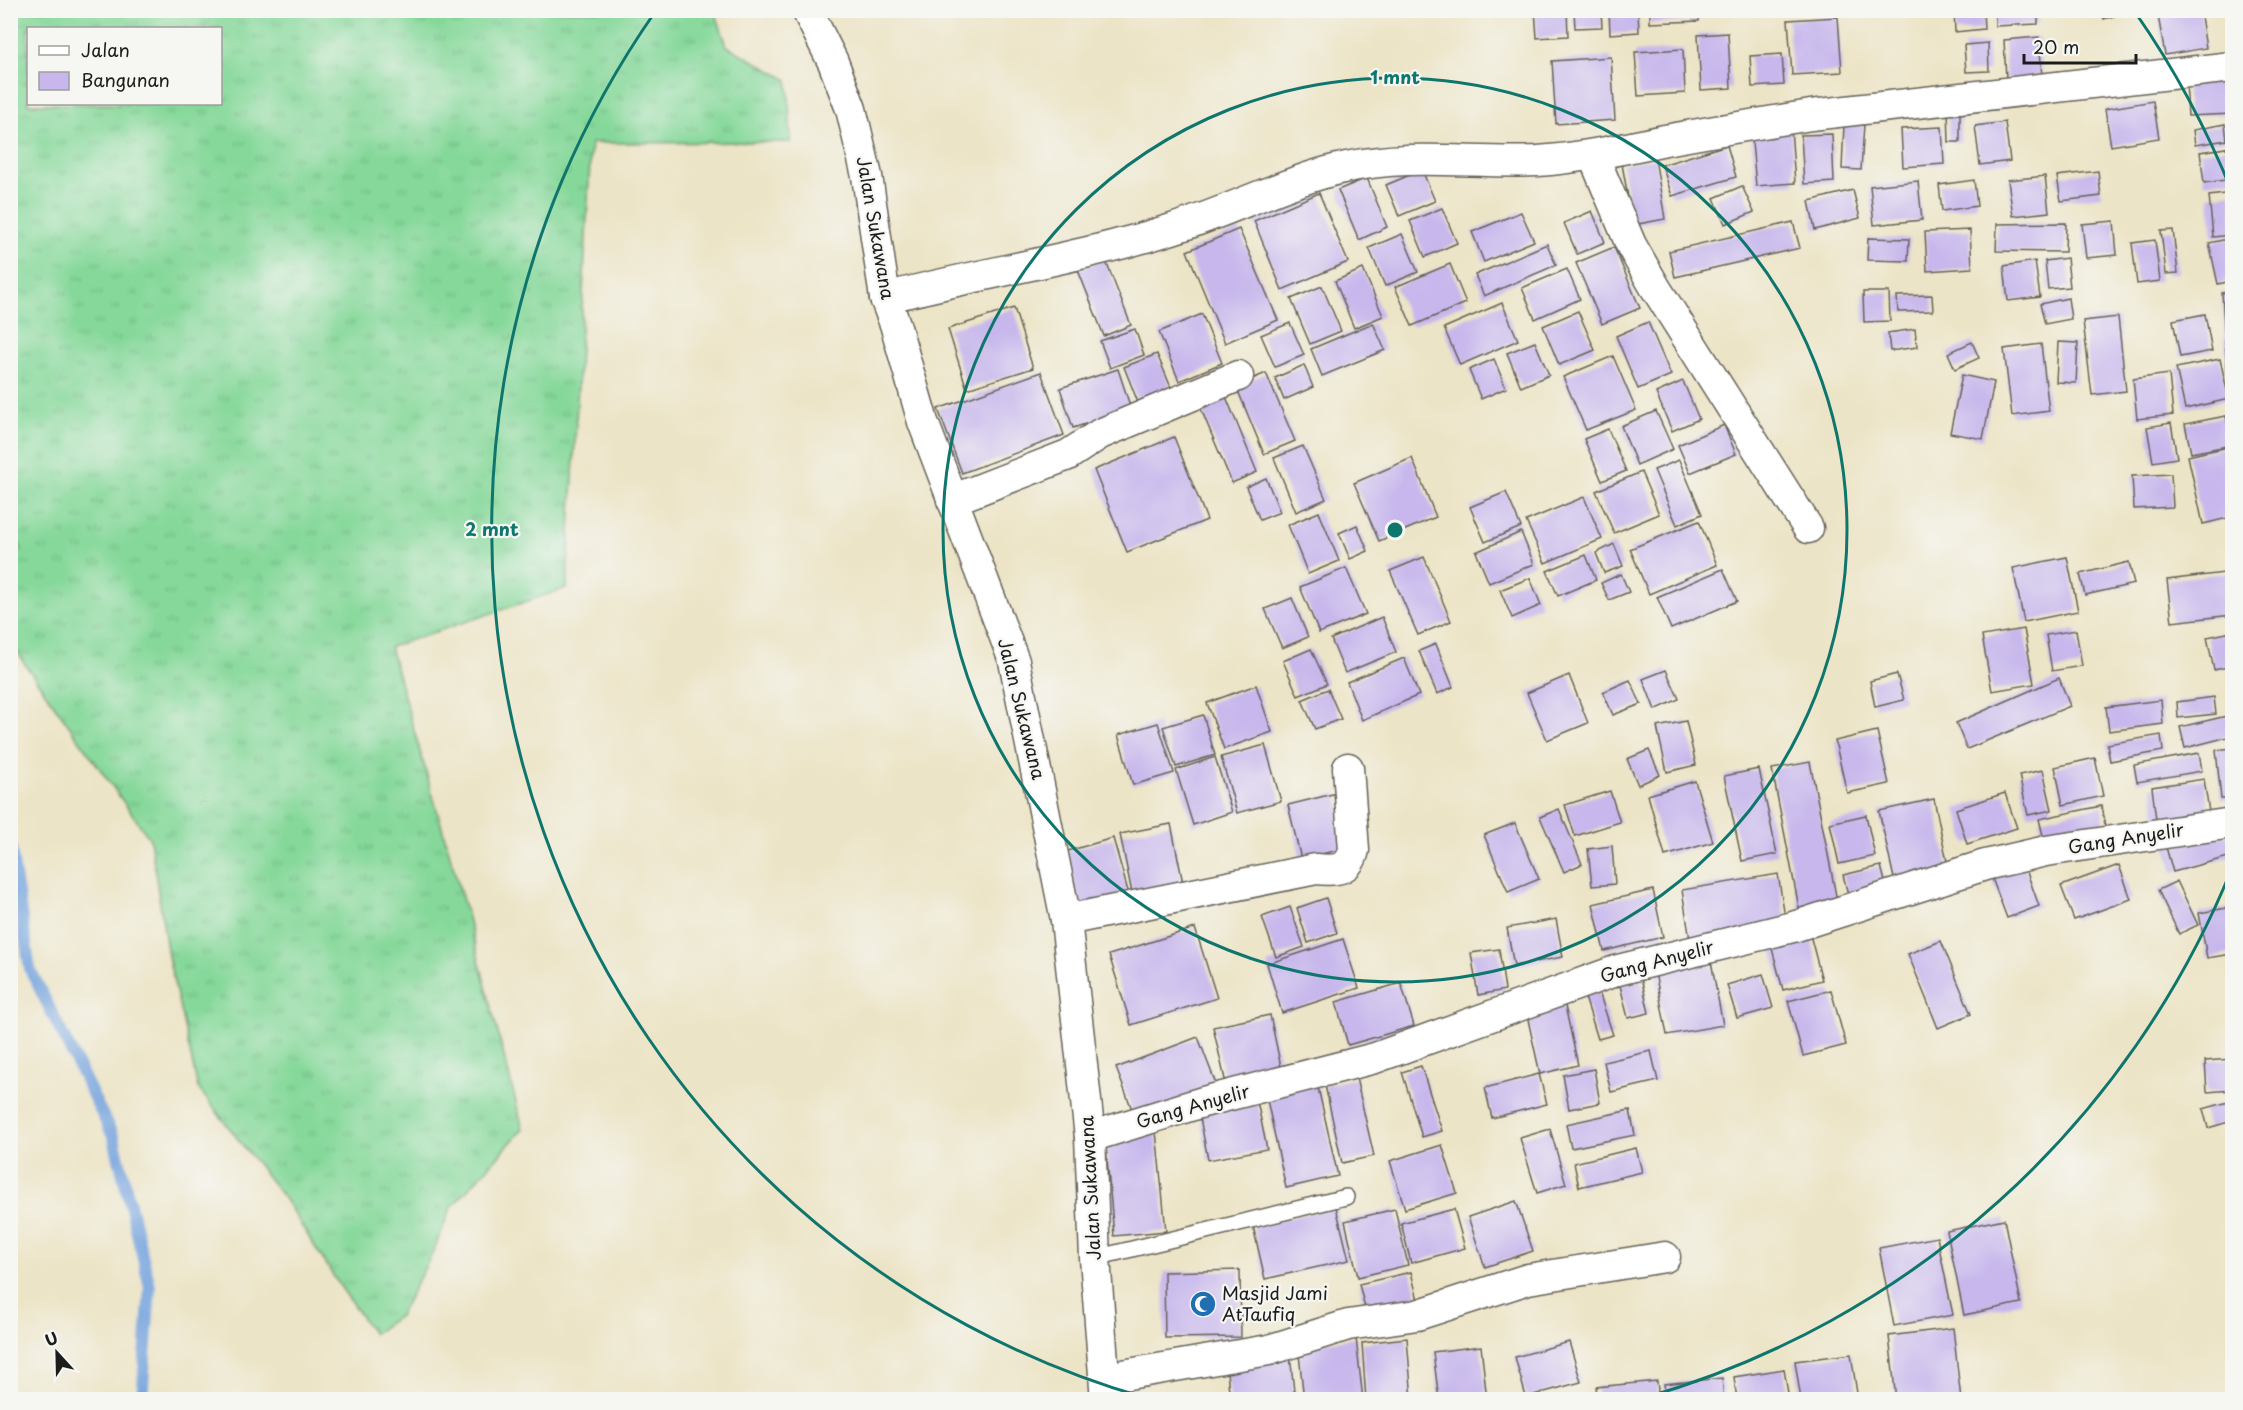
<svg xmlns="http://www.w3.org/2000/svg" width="2243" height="1410" viewBox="0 0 2243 1410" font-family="'Playpen Sans',sans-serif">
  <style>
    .grass { fill: url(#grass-tufts); stroke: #507a5b; stroke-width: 1.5; fill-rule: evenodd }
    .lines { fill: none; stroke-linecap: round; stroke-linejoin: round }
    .stream { stroke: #74a3dd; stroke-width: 12 }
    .building { fill: #c7b7ec }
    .lane-casing { stroke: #656258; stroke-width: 18 }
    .street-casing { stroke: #656258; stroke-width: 33 }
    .lane { stroke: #fff; stroke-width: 15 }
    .street { stroke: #fff; stroke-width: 30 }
    .ring { fill: none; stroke: #0f766e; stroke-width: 3 }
    .labels { text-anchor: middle; stroke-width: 4.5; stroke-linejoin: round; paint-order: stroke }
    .street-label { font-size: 18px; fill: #1c1c1c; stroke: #f6f6f2 }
    .poi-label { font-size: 18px; fill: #1c1c1c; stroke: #f6f6f2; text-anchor: start }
    .centre { fill: #0f766e; stroke: #f6f6f2; stroke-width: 3 }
    .ring-label { font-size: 18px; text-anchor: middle; font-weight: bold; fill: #0f766e; stroke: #f6f6f2; stroke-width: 4.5; stroke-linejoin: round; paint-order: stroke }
  </style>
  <defs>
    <pattern id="grass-tufts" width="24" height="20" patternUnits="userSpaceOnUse" patternTransform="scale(1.5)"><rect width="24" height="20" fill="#85d89a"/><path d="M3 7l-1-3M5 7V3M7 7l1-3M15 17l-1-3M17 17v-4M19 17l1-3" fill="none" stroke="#72b984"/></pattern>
  </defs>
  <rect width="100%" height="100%" fill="#f6f6f2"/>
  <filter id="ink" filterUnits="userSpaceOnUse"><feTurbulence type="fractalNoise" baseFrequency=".0167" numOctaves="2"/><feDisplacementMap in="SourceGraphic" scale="12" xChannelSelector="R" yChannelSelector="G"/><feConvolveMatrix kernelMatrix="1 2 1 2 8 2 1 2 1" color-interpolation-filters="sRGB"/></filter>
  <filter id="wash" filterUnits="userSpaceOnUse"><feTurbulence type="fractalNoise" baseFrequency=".008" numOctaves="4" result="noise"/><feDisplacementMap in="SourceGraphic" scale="24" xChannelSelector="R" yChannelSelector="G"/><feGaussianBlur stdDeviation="1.35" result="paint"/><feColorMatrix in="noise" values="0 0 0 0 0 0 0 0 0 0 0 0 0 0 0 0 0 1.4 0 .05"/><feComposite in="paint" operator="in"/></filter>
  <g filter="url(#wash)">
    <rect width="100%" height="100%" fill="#ece4c6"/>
    <path class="grass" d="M 11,10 L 715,11 L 727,46 L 788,80 L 791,142 L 591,143 L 567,588 L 390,647 L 468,918 L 523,1129 L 451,1208 L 433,1252 L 399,1316 L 373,1334 L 336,1280 L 284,1198 L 198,1088 L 168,956 L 150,839 L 22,660 L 11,638 L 11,555 L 22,549 L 10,530 ZM 28,28 L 220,28 L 220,104 L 28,104 Z"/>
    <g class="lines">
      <polyline class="stream" points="10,844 30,969 114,1138 150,1287 142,1400"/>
    </g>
    <g id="blocks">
      <g class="building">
        <polygon points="1535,10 1567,10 1568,36 1537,38"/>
        <polygon points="1574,10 1601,10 1602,27 1575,28"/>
        <polygon points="1609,10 1638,10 1639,32 1610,34"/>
        <polygon points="1650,10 1699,10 1699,21 1650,23"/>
        <polygon points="1954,10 1983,10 1984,29 1955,32"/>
        <polygon points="1995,10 2038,10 2038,24 1995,26"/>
        <polygon points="2101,10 2130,10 2130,11 2104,19"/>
        <polygon points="2157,10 2200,10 2206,48 2165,55"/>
        <polygon points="1838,17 1842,72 1792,75 1788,20"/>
        <polygon points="1728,33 1731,88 1701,90 1698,35"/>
        <polygon points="2039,37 2042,77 2006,79 2004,40"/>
        <polygon points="1988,43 1989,71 1966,72 1964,45"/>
        <polygon points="1683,49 1685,93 1638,96 1635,52"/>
        <polygon points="1782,54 1784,85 1752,87 1750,56"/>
        <polygon points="1611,57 1615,120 1556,124 1552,61"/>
        <polygon points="2232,79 2232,114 2188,116 2186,81"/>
        <polygon points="2153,101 2159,138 2111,146 2105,109"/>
        <polygon points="1960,108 1960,142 1949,142 1948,109"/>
        <polygon points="2005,122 2010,161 1980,165 1975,126"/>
        <polygon points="1844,124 1864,125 1861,170 1842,169"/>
        <polygon points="2225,124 2227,140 2195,145 2193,130"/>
        <polygon points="1942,127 1944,164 1903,167 1901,129"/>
        <polygon points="1791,128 1795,183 1756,186 1751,131"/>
        <polygon points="1832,134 1834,182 1804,184 1801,135"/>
        <polygon points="1727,145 1736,177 1672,196 1662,165"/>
        <polygon points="2232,147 2232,179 2204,183 2200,152"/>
        <polygon points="1655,158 1665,219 1633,225 1622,164"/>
        <polygon points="1422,170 1435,201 1399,216 1386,185"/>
        <polygon points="2098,171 2101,196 2061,201 2057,176"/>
        <polygon points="2045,176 2049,212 2013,216 2008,180"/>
        <polygon points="1367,178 1387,227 1359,240 1338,190"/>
        <polygon points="1974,180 1977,206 1942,211 1939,185"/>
        <polygon points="1918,181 1922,220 1874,225 1870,186"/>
        <polygon points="1742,186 1754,212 1725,224 1714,198"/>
        <polygon points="1853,190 1860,218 1815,230 1809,201"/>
        <polygon points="1319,193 1348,262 1282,290 1254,221"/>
        <polygon points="2232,193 2232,235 2213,237 2209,196"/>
        <polygon points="1442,208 1457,243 1425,257 1410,221"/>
        <polygon points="1592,211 1605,242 1577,254 1564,223"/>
        <polygon points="1521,212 1534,241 1484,262 1472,232"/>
        <polygon points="2114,221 2117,255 2086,258 2082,224"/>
        <polygon points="1793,222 1800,248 1675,277 1669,251"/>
        <polygon points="2066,223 2065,252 1996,251 1997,224"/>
        <polygon points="1239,229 1278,320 1225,343 1187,251"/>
        <polygon points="1970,230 1972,268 1927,271 1925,232"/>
        <polygon points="2173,230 2178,273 2166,274 2161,231"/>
        <polygon points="1402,234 1418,272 1385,286 1369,248"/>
        <polygon points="1868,238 1909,239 1908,261 1867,260"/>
        <polygon points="2232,238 2232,281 2218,284 2209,243"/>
        <polygon points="2155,240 2160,281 2137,284 2132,243"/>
        <polygon points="1547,244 1556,265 1484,296 1475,275"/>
        <polygon points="1614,247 1640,308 1602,324 1576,263"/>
        <polygon points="2067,258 2070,287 2048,289 2045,261"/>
        <polygon points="1105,259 1131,325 1104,336 1078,270"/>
        <polygon points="2035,261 2040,297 2008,301 2004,266"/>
        <polygon points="1450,264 1466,303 1412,326 1395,287"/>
        <polygon points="1363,269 1383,316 1354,328 1335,281"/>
        <polygon points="1567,269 1580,299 1535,319 1522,288"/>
        <polygon points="1322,286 1341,331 1310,344 1291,299"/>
        <polygon points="1863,292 1889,292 1890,321 1864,322"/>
        <polygon points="2232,292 2232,384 2228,384 2222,293"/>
        <polygon points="1932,295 1933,311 1898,312 1897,296"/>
        <polygon points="2068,298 2071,319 2045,324 2040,304"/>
        <polygon points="1502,303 1518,340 1460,365 1444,328"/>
        <polygon points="1014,308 1033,368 967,389 948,329"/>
        <polygon points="1578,311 1595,350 1559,365 1543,326"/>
        <polygon points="1202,314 1222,363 1179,381 1159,332"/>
        <polygon points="2205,314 2212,351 2180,357 2173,320"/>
        <polygon points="2118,317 2126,391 2092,395 2083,321"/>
        <polygon points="1648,322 1671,375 1638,389 1616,336"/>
        <polygon points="1290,323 1304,355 1275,367 1261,335"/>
        <polygon points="1373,323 1385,350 1322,376 1311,349"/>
        <polygon points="1135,329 1144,355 1110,368 1100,341"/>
        <polygon points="1915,329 1917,347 1890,351 1888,333"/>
        <polygon points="1535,342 1549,375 1521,387 1507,353"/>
        <polygon points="1972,342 1979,358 1955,369 1948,353"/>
        <polygon points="2058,342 2078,343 2076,383 2056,382"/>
        <polygon points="2041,344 2049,411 2012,416 2004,349"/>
        <polygon points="1157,354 1175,397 1141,410 1124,367"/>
        <polygon points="1613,356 1636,410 1586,430 1563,377"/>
        <polygon points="1494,359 1506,388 1481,399 1469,370"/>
        <polygon points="2220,359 2229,399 2185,409 2176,368"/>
        <polygon points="1304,365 1313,387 1284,400 1275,378"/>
        <polygon points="1118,369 1131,409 1073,428 1060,388"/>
        <polygon points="1041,372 1064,435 962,473 938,409"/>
        <polygon points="1266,373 1295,441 1264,454 1236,386"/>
        <polygon points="2169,374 2173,415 2137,419 2133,379"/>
        <polygon points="1962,375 1994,382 1983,439 1950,433"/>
        <polygon points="1683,381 1699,419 1672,431 1656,393"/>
        <polygon points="1224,392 1257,472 1232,483 1198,402"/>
        <polygon points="1656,411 1673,449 1637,465 1621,426"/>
        <polygon points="2226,416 2232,445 2191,453 2185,424"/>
        <polygon points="2171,423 2177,458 2153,462 2147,427"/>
        <polygon points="1724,425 1736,454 1690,473 1678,445"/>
        <polygon points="1608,429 1626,471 1602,481 1584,439"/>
        <polygon points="1174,437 1207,520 1127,552 1094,470"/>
        <polygon points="1303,446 1326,499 1296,512 1274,458"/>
        <polygon points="2232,446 2232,517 2203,524 2188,456"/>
        <polygon points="1412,458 1436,517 1379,541 1354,483"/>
        <polygon points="1679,460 1702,514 1677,525 1654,470"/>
        <polygon points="1641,472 1659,514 1614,533 1596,491"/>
        <polygon points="2171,474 2173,507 2134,509 2132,476"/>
        <polygon points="1266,478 1280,512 1260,520 1246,487"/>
        <polygon points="1506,492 1521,527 1485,542 1470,507"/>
        <polygon points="1584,497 1602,539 1545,563 1526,521"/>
        <polygon points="1319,512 1339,561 1308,574 1288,525"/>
        <polygon points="1699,521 1717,565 1649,594 1630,549"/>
        <polygon points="1357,525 1368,551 1350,559 1339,533"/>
        <polygon points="1521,532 1534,564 1489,583 1476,552"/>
        <polygon points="1614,544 1623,566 1604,573 1596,553"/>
        <polygon points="1586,555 1596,580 1558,596 1547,571"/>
        <polygon points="1424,557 1451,621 1418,635 1390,571"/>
        <polygon points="2067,557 2078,611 2024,622 2013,568"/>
        <polygon points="2129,562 2134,584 2085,595 2080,574"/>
        <polygon points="1346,568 1366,614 1319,633 1300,587"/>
        <polygon points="1723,569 1737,601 1671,629 1657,597"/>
        <polygon points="2232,572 2232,615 2172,622 2167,580"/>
        <polygon points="1621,574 1629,592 1609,600 1601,583"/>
        <polygon points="1530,578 1541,605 1512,618 1500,590"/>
        <polygon points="1292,598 1308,637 1282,648 1265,609"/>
        <polygon points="1382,617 1396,652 1345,673 1331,639"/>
        <polygon points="2024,629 2034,684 1992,691 1982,636"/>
        <polygon points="2076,630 2082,666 2052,671 2046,635"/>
        <polygon points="2232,632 2232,666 2214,670 2207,637"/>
        <polygon points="1436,644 1453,687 1437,694 1419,651"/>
        <polygon points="1311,649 1327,684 1298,696 1283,661"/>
        <polygon points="1404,658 1419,695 1362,720 1347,682"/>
        <polygon points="1666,670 1679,699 1655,710 1643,679"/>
        <polygon points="1897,674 1904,700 1875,707 1870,681"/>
        <polygon points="1569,675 1588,723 1547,740 1527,693"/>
        <polygon points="2059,678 2070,706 1967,749 1956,723"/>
        <polygon points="1630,680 1641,704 1613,715 1603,692"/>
        <polygon points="1256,685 1272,732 1224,749 1207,703"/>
        <polygon points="1328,689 1341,719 1315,729 1302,700"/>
        <polygon points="2214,697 2216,714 2178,718 2177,702"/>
        <polygon points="2161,700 2163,724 2109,731 2106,707"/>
        <polygon points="1203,715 1215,755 1176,767 1163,727"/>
        <polygon points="2231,715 2232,736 2185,748 2180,727"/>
        <polygon points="1686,721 1696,765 1667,772 1657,727"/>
        <polygon points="1158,723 1174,773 1133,785 1118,735"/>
        <polygon points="1877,731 1889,784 1847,793 1835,741"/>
        <polygon points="2161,735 2163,751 2110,761 2107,744"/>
        <polygon points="1265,745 1281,801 1237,813 1221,757"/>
        <polygon points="2232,748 2232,799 2221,799 2216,750"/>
        <polygon points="1649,750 1660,775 1638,785 1627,759"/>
        <polygon points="2199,753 2202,771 2137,782 2134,765"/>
        <polygon points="1215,757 1232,812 1193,825 1176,770"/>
        <polygon points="2095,758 2103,796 2063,805 2055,767"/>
        <polygon points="1810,762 1837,901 1799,908 1772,769"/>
        <polygon points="1759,769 1777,854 1742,861 1724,776"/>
        <polygon points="2043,770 2052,810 2028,815 2019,775"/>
        <polygon points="2204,779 2209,812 2156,820 2152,787"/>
        <polygon points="1695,781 1713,842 1665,856 1648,795"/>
        <polygon points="1610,791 1620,822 1575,836 1565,805"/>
        <polygon points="1337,793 1350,847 1301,859 1288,805"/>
        <polygon points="2005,793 2017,828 1967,844 1956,809"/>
        <polygon points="1934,799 1949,871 1895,883 1879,811"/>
        <polygon points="2101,806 2106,831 2045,844 2039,819"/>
        <polygon points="1559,809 1582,864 1564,872 1540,817"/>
        <polygon points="1866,815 1875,856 1839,864 1830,823"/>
        <polygon points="1515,823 1539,879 1508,892 1484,835"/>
        <polygon points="1171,824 1185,893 1134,903 1120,834"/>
        <polygon points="2232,834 2232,856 2173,872 2166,847"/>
        <polygon points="1113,838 1131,902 1078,916 1061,853"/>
        <polygon points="1612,846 1615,884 1592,886 1588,849"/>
        <polygon points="2023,861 2039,906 2007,918 1990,873"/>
        <polygon points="2119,865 2131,899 2074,920 2061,886"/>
        <polygon points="1881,866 1888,893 1850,902 1843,875"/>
        <polygon points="1778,874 1786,924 1690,940 1682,890"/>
        <polygon points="2177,881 2198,925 2179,934 2158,890"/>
        <polygon points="1653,890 1663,937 1604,951 1593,904"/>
        <polygon points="1326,898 1337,933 1308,943 1297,908"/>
        <polygon points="1290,907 1304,947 1276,957 1262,917"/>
        <polygon points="2232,907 2232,954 2207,958 2199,913"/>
        <polygon points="1556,919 1563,957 1514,966 1507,928"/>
        <polygon points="1195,928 1217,998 1131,1025 1109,955"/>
        <polygon points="1809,931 1822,980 1783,990 1770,941"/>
        <polygon points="1343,939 1359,988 1282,1013 1267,964"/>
        <polygon points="1941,941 1971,1014 1938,1028 1908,954"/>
        <polygon points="1499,949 1505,990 1478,995 1471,953"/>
        <polygon points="1710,956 1723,1025 1667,1035 1654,967"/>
        <polygon points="1640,973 1649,1013 1628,1018 1618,977"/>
        <polygon points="1763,974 1773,1008 1737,1018 1727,985"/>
        <polygon points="1401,983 1414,1026 1348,1045 1336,1002"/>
        <polygon points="1598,989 1613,1035 1598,1039 1584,994"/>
        <polygon points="1831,990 1846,1045 1803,1056 1788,1001"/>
        <polygon points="1563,997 1578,1065 1540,1074 1525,1006"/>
        <polygon points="1270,1015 1282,1072 1226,1084 1213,1027"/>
        <polygon points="1198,1037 1219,1092 1137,1122 1116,1068"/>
        <polygon points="1651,1051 1658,1081 1611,1092 1604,1062"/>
        <polygon points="2232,1059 2232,1090 2207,1092 2205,1061"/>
        <polygon points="1421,1066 1442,1131 1422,1137 1402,1072"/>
        <polygon points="1594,1069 1600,1103 1569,1109 1563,1075"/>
        <polygon points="1539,1074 1547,1104 1492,1118 1485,1088"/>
        <polygon points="1356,1078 1374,1156 1342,1163 1325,1085"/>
        <polygon points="1317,1083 1338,1176 1286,1188 1266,1095"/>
        <polygon points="1256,1096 1267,1149 1208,1160 1198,1107"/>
        <polygon points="2232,1101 2232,1121 2208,1128 2203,1109"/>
        <polygon points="1630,1110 1635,1135 1571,1148 1566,1124"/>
        <polygon points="1550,1129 1566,1184 1537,1193 1520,1138"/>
        <polygon points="1156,1131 1166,1231 1114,1236 1105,1136"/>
        <polygon points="1442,1145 1457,1193 1405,1209 1390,1161"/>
        <polygon points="1636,1148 1642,1172 1579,1187 1574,1163"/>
        <polygon points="1516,1201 1533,1251 1485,1267 1468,1217"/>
        <polygon points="1336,1207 1349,1260 1265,1279 1253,1226"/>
        <polygon points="1395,1209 1408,1265 1358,1277 1345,1221"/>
        <polygon points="1454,1209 1465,1248 1411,1263 1401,1223"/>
        <polygon points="2004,1219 2021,1303 1964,1315 1947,1231"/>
        <polygon points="1937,1237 1953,1315 1894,1326 1879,1248"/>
        <polygon points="1240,1270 1241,1337 1165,1338 1164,1272"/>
        <polygon points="1411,1272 1418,1300 1366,1312 1359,1284"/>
        <polygon points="1953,1328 1961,1400 1896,1400 1889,1336"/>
        <polygon points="1356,1338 1363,1400 1304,1400 1298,1345"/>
        <polygon points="1407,1338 1412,1400 1366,1400 1362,1343"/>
        <polygon points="1569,1342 1581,1382 1526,1397 1515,1357"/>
        <polygon points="1481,1346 1487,1400 1439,1400 1433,1352"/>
        <polygon points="1851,1354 1858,1400 1801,1400 1795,1361"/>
        <polygon points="1290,1355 1295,1400 1230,1400 1226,1363"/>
        <polygon points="1784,1369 1789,1400 1737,1400 1734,1377"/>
        <polygon points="1722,1378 1724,1400 1666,1400 1664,1384"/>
        <polygon points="1657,1381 1659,1400 1598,1400 1596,1387"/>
      </g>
    </g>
  </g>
  <g filter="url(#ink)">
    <use href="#blocks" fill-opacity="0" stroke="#656258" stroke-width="1.5"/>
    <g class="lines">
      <g class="lane-casing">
        <polyline id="lane" points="1095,1258 1346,1197"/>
      </g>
      <g class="street-casing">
        <g id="street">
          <polyline points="807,10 833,62 851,109 867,176 885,298 895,324 923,422 1014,661 1066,920 1090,1137 1095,1258 1106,1400"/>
          <polyline points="1593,155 1631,245 1655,287 1808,528"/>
          <path d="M 885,298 C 980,273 1078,259 1172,229 C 1231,211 1287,180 1347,167 C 1410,153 1474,164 1538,161 C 1581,158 1623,149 1665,140 C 1714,131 1762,123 1811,115 L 2232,67"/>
          <polyline points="952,500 1068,455 1100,434 1238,376"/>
          <path d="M 1066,920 L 1316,869 C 1335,871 1349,871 1354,850 L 1348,768"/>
          <polyline points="1090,1137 1203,1102 1375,1058 1618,970 1793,927 1985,865 2046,851 2232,823"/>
          <polyline points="1105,1378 1269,1350 1348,1325 1417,1315 1528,1279 1665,1257"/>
        </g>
      </g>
      <use href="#lane" class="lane"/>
      <use href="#street" class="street"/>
    </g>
  </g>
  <g class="ring">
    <circle cx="1395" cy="530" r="452"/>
    <path d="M2232 868A903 903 0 0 1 1644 1398M1146 1398A903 903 0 0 1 655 12M2135 12A903 903 0 0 1 2232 192"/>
  </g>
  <defs>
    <g id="mosque-disc" transform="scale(1.35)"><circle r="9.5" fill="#1f6fb2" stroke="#f6f6f2"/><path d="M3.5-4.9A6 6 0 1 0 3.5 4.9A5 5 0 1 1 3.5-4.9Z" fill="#fff"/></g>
  </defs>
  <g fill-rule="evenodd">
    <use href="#mosque-disc" x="1203" y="1304"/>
  </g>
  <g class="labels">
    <g class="street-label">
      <text transform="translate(875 228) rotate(80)" y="6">Jalan Sukawana</text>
      <text transform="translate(1021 709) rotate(76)" y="6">Jalan Sukawana</text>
      <text transform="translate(2126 839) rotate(-9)" y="6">Gang Anyelir</text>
      <text transform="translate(1657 962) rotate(-15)" y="6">Gang Anyelir</text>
      <text transform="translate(1193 1107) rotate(-16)" y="6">Gang Anyelir</text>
      <text transform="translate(1091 1188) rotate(-93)" y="6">Jalan Sukawana</text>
    </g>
    <g class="poi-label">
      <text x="1222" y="1300">Masjid Jami<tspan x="1222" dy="21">AtTaufiq</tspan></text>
    </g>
  </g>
  <circle cx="1395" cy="530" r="9" class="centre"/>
  <g class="ring-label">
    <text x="1395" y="84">1 mnt</text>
    <text x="492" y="536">2 mnt</text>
  </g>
  <rect width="2243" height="1410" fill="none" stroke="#f6f6f2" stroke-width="36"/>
  <rect x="27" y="27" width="195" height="78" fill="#f6f6f2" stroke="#9f9f9c" stroke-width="1.5"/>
  <rect x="39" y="46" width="30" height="9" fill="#ffffff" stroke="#9f9f9c" stroke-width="1.5"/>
  <text x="81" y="57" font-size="18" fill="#1c1c1c">Jalan</text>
  <rect x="39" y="72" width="30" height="18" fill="#c7b7ec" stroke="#9f9f9c" stroke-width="1.5"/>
  <text x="81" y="87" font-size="18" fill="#1c1c1c">Bangunan</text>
  <g transform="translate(57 1353) rotate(338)" stroke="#f6f6f2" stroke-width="4.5" paint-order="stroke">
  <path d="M0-4.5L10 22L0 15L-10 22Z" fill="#1c1c1c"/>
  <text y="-9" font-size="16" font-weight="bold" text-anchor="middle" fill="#1c1c1c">U</text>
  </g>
  <path d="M2024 54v9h112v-9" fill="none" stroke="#1c1c1c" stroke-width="3"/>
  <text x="2033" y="54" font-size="18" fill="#1c1c1c" stroke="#f6f6f2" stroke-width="4.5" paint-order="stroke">20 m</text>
</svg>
